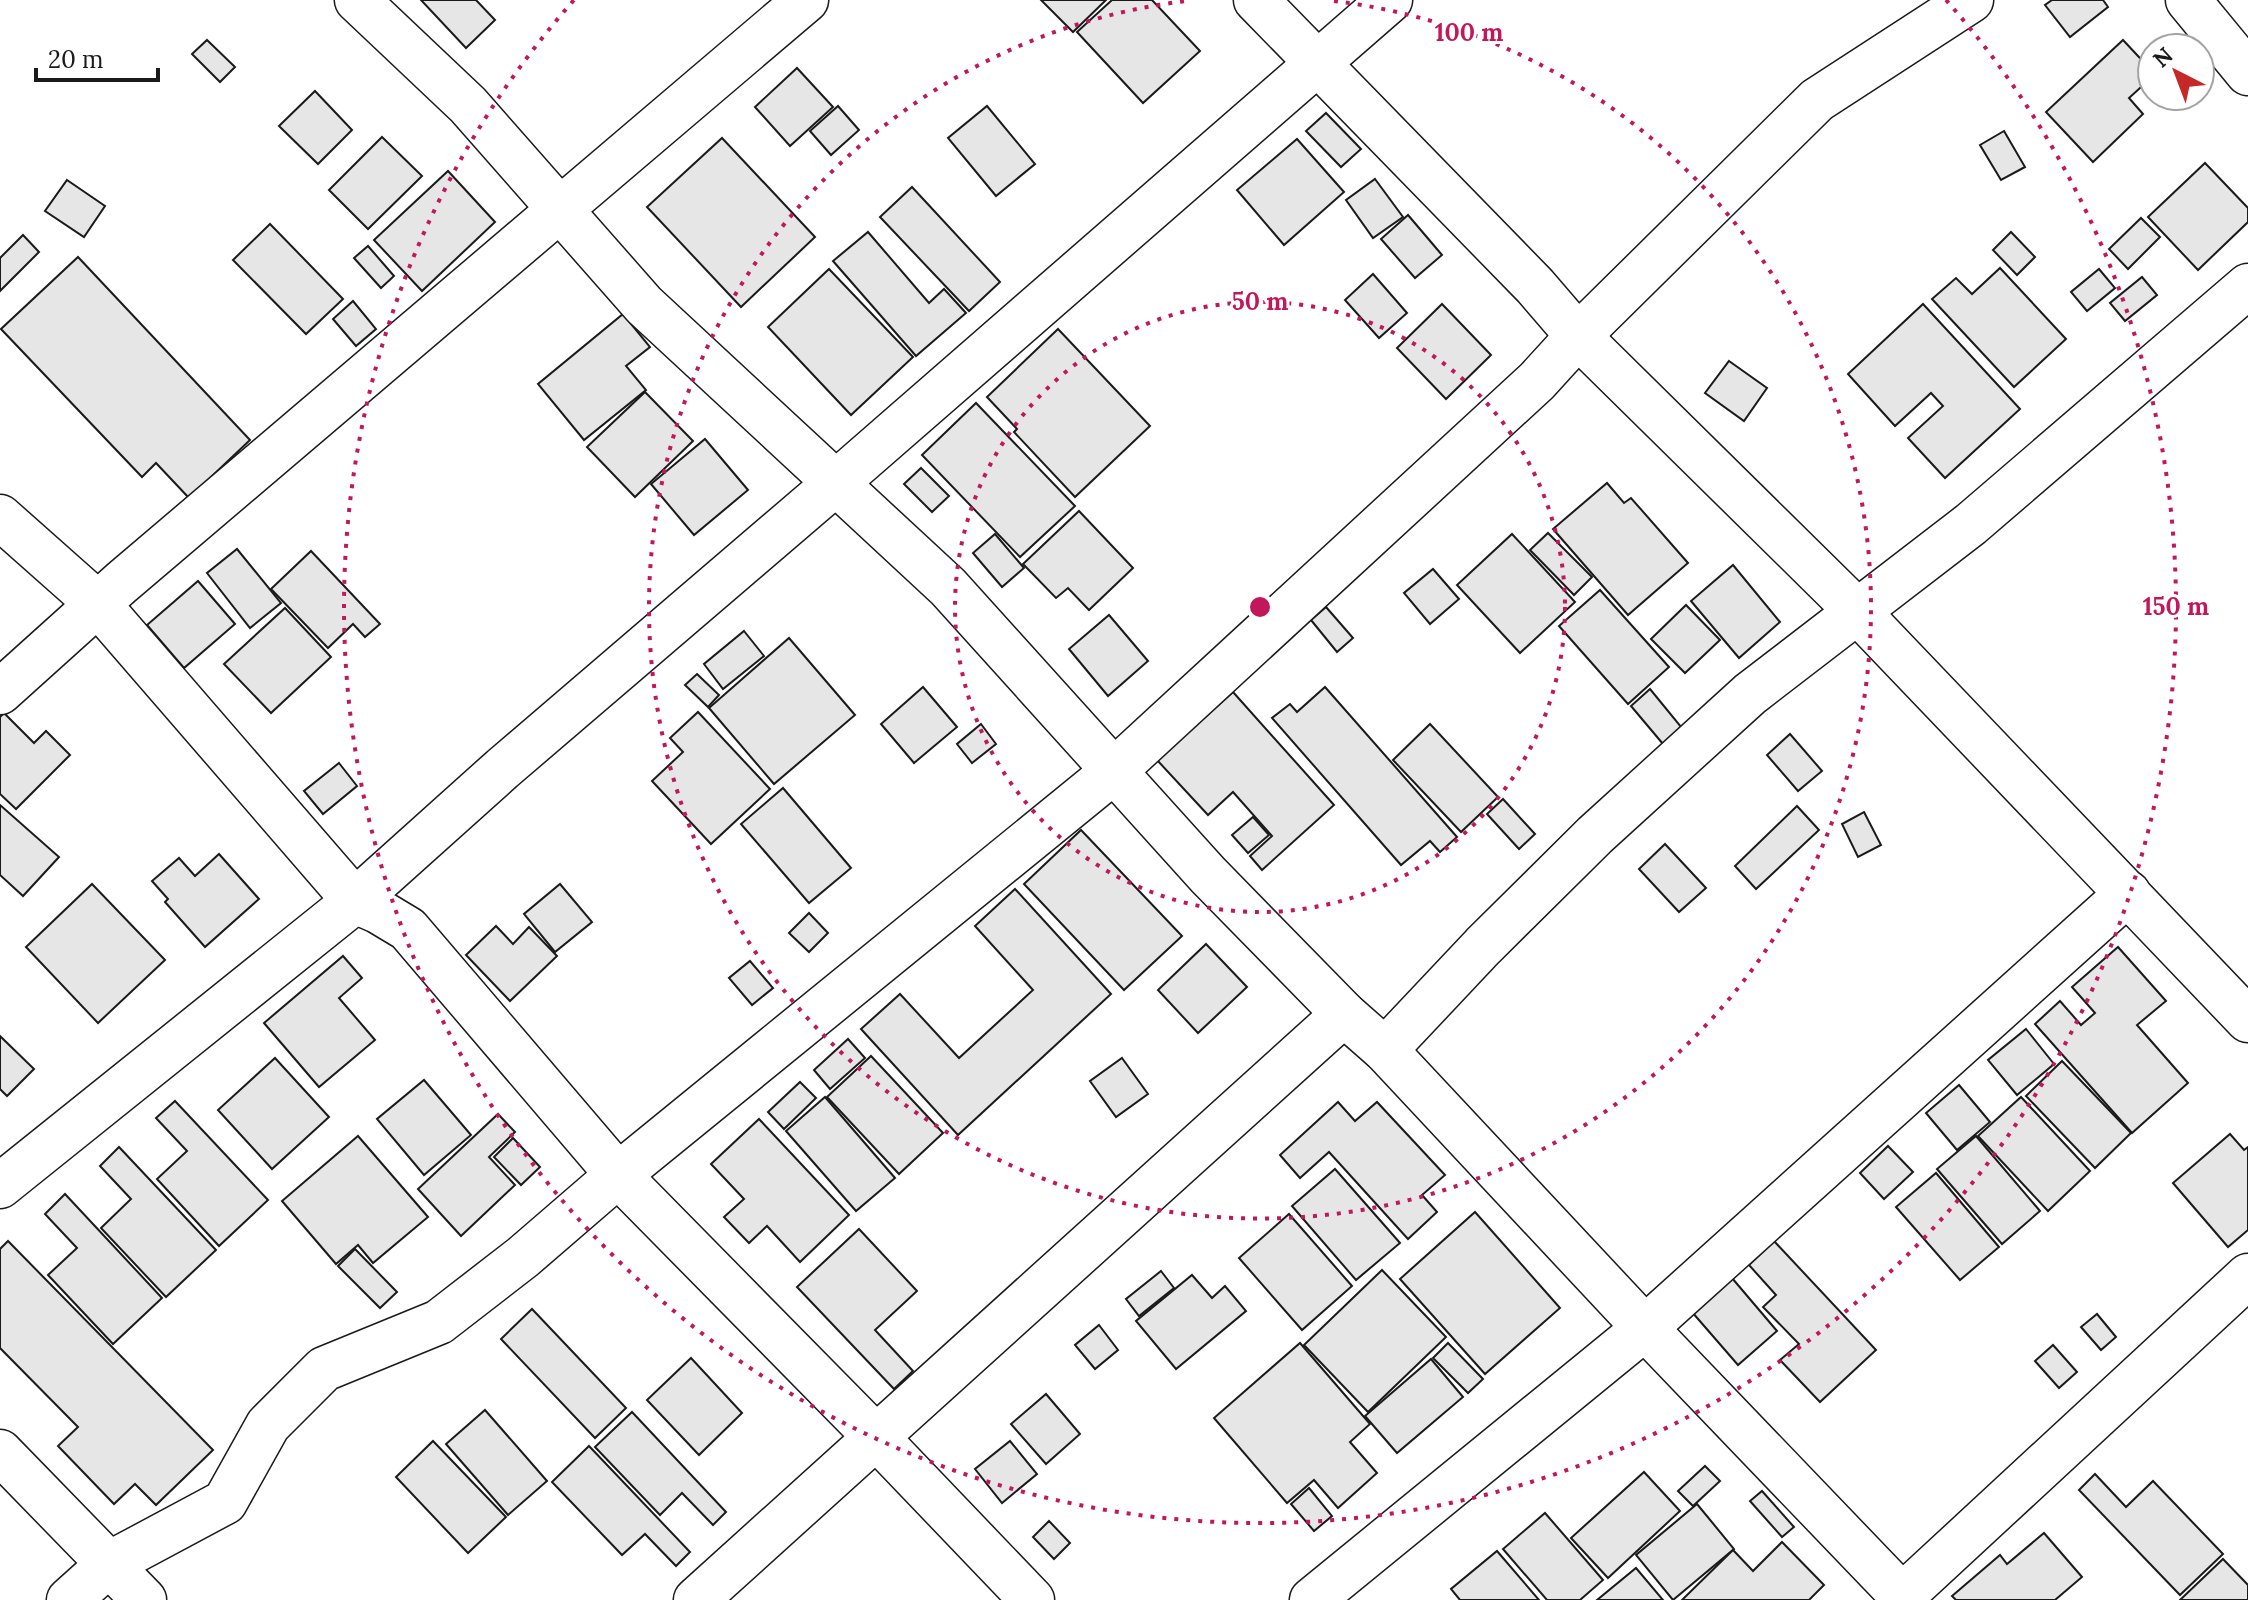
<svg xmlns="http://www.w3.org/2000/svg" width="2248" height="1600" viewBox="0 0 2248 1600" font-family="Lora,serif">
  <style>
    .building { fill: #e6e6e6; stroke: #1a1a1a; stroke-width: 2 }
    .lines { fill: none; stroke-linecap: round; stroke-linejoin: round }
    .minor-casing { stroke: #1a1a1a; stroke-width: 47 }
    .minor { stroke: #fff; stroke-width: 44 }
    .ring { fill: none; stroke: #c2185b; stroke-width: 4; stroke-dasharray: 4 8 }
    .centre { fill: #c2185b; stroke: #fff; stroke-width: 4 }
    .ring-label { font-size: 24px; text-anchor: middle; font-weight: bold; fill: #c2185b; stroke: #fff; stroke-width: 6; stroke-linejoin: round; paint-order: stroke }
  </style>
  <rect width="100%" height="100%" fill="#fff"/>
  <g class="building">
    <polygon points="421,0 476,0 495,20 466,48"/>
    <polygon points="1041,0 1106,0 1073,32"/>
    <polygon points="1112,0 1152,0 1200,51 1143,103 1077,32"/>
    <polygon points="2052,0 2103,0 2108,7 2070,37 2045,5"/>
    <polygon points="207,40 235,67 220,82 192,54"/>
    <polygon points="2123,40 2152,71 2152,77 2129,98 2143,114 2093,162 2046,112"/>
    <polygon points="797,68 833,107 790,146 755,107"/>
    <polygon points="315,91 352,130 318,164 279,126"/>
    <polygon points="838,106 859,130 831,155 810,131"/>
    <polygon points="987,106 1035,164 996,196 948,138"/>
    <polygon points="1326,113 1361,149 1341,167 1306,131"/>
    <polygon points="2004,131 2025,167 2001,180 1980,145"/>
    <polygon points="382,137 422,176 368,229 329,190"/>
    <polygon points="722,138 815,237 741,307 647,207"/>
    <polygon points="1297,139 1344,192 1284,245 1237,190"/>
    <polygon points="2205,163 2248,208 2248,222 2198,270 2148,217"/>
    <polygon points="448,171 495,222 422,291 374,240"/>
    <polygon points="1375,179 1403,217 1373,238 1346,200"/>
    <polygon points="67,180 105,206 84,237 45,211"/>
    <polygon points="912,187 1000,282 969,311 880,217"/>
    <polygon points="1408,215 1442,255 1415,278 1381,239"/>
    <polygon points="2141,218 2160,237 2128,269 2109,249"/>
    <polygon points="270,224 343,299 306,334 233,260"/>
    <polygon points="868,232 929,303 944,289 966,313 916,356 833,261"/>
    <polygon points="2011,232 2035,257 2017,275 1993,250"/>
    <polygon points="23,235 39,252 0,291 0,258"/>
    <polygon points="368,246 394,276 381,288 354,258"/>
    <polygon points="78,257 250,440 189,498 156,463 142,477 1,329"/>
    <polygon points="2000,268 2066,339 2014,387 1932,299 1956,278 1972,294"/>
    <polygon points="829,269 913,357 851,415 768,327"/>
    <polygon points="2099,269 2115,288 2087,311 2071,292"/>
    <polygon points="1373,274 1407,313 1379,338 1345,300"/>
    <polygon points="2142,277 2157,295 2125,321 2110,303"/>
    <polygon points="353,301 376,329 356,346 333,319"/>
    <polygon points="1442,304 1491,355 1446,399 1397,348"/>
    <polygon points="1923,304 2020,409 1945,478 1908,438 1943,406 1931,393 1895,426 1848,374"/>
    <polygon points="623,314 650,347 626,366 646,390 584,440 538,384"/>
    <polygon points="1058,329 1150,426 1075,497 1014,432 1017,429 987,397"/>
    <polygon points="1729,361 1767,388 1744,421 1705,393"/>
    <polygon points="645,392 693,441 635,497 587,447"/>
    <polygon points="976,403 1075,506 1020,557 922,455"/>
    <polygon points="705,439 748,490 694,535 651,484"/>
    <polygon points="921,468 949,496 932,512 904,484"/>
    <polygon points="1607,483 1624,503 1631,498 1688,563 1628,615 1553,529"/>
    <polygon points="1079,511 1133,568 1089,610 1068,588 1056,598 1023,564"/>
    <polygon points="1548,533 1592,577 1574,595 1530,550"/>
    <polygon points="995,534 1024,568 1002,587 973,553"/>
    <polygon points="1512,534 1575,602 1520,653 1457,585"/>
    <polygon points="237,549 281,603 250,628 207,573"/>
    <polygon points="311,551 380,624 365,637 353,624 328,648 271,589"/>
    <polygon points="1733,565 1780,622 1739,658 1691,601"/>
    <polygon points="1433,569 1459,599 1430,624 1404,593"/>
    <polygon points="198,581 235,624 184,668 147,625"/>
    <polygon points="1600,590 1669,667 1628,704 1559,626"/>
    <polygon points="1686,605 1720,640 1685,673 1651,639"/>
    <polygon points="1326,607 1353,638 1337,652 1311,620"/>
    <polygon points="285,608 331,657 271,713 224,664"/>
    <polygon points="1109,615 1148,661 1108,696 1069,649"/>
    <polygon points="744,631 764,656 723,689 704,664"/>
    <polygon points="789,638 855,715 774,784 709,708"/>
    <polygon points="697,674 719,695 708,707 685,685"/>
    <polygon points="923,687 957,727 914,763 881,724"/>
    <polygon points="1325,687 1457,837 1440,852 1430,841 1401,865 1272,718 1290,704 1297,712"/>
    <polygon points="1650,689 1682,728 1663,744 1631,706"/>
    <polygon points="1233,692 1334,805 1262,870 1250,856 1272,836 1233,792 1208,815 1157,760"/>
    <polygon points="698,712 770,789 711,844 652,781 683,752 670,738"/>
    <polygon points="4,713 34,743 46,731 70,755 16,809 0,794 0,717"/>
    <polygon points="981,724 996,744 972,763 957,744"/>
    <polygon points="1430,724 1498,797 1461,832 1393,760"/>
    <polygon points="1790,734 1822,771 1798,791 1767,755"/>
    <polygon points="339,763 357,786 323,814 304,791"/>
    <polygon points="783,788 851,868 809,903 741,824"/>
    <polygon points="1503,799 1535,834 1519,849 1487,814"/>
    <polygon points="0,805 59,857 23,896 0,875"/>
    <polygon points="1797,806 1819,830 1756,889 1735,866"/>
    <polygon points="1864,812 1881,845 1858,857 1842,824"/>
    <polygon points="1253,817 1269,835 1248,853 1232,835"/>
    <polygon points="1081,830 1182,936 1124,990 1024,884"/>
    <polygon points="1665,844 1706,888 1679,912 1639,869"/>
    <polygon points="219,854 259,899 205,947 165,902 168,899 152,881 179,858 195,876"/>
    <polygon points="92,884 165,960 98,1023 26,947"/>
    <polygon points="560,884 592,922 555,952 524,914"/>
    <polygon points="1015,889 1111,994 958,1135 861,1029 900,994 959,1058 1033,990 975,926"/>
    <polygon points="809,913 828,933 809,952 789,933"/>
    <polygon points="496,926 513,944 529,927 557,956 510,1001 466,955"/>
    <polygon points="1206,944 1247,987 1198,1033 1158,990"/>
    <polygon points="2118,947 2166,1001 2137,1025 2188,1083 2132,1133 2035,1024 2060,1001 2081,1025 2095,1013 2072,987"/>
    <polygon points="343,956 362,978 339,998 375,1040 319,1087 264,1023"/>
    <polygon points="750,961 773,988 752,1005 729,978"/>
    <polygon points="2026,1029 2054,1064 2017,1095 1988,1060"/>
    <polygon points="0,1036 34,1069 7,1096 0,1089"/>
    <polygon points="848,1039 865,1058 830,1089 814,1070"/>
    <polygon points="871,1056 943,1133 899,1174 827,1097"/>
    <polygon points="275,1058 329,1117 272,1169 218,1110"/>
    <polygon points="1122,1058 1148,1094 1116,1117 1090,1081"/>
    <polygon points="2062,1061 2131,1133 2095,1168 2026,1096"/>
    <polygon points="424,1080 471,1135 424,1175 377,1119"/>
    <polygon points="800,1082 816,1098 784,1129 768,1112"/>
    <polygon points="1959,1085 1990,1122 1957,1150 1926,1113"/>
    <polygon points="825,1097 895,1178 856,1211 786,1131"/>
    <polygon points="2021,1097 2090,1171 2048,1211 1978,1136"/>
    <polygon points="175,1101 268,1200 219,1246 157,1179 187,1151 156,1118"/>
    <polygon points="1338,1102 1355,1121 1377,1102 1445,1175 1422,1195 1437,1212 1408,1239 1329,1152 1300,1178 1280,1155"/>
    <polygon points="498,1114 515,1132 489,1157 515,1185 461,1236 418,1189"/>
    <polygon points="759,1119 849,1215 800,1262 767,1226 749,1243 724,1217 744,1199 711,1164"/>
    <polygon points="2230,1134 2244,1150 2248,1147 2248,1230 2228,1247 2173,1183"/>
    <polygon points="358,1136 428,1217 373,1263 358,1245 336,1264 282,1201"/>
    <polygon points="1976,1136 2040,1211 2002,1244 1937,1169"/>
    <polygon points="513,1138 540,1167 521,1185 494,1157"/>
    <polygon points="1888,1146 1913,1172 1884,1199 1860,1173"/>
    <polygon points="119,1147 216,1250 166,1297 101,1228 131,1199 100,1166"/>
    <polygon points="1335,1169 1400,1243 1356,1280 1292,1206"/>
    <polygon points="1936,1173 1999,1247 1960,1280 1896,1207"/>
    <polygon points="65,1194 162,1298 113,1344 48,1275 77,1248 45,1214"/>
    <polygon points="1475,1212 1560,1308 1485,1374 1400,1279"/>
    <polygon points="1289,1214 1352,1286 1302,1330 1239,1258"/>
    <polygon points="859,1229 917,1291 875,1330 913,1371 894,1389 797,1287"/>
    <polygon points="8,1241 213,1450 156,1505 135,1484 114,1504 58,1446 78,1427 0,1348 0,1249"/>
    <polygon points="1774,1241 1876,1350 1820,1402 1780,1360 1799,1344 1763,1307 1776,1295 1749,1265"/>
    <polygon points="355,1249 397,1292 380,1308 338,1266"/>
    <polygon points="1382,1270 1446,1337 1368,1412 1304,1345"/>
    <polygon points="1161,1271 1174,1288 1139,1316 1126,1299"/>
    <polygon points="1192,1275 1212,1298 1225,1286 1246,1311 1176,1369 1136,1321"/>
    <polygon points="1732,1278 1777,1331 1738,1365 1692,1312"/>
    <polygon points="532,1309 626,1408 595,1438 501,1339"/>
    <polygon points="2097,1314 2116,1337 2101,1350 2081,1327"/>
    <polygon points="1099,1325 1118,1350 1095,1369 1075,1345"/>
    <polygon points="1300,1343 1370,1424 1350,1442 1377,1473 1338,1508 1314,1480 1287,1503 1214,1418"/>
    <polygon points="1448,1343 1483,1379 1468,1393 1433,1358"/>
    <polygon points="2053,1345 2077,1372 2059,1388 2035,1361"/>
    <polygon points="691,1358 742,1413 699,1455 647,1400"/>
    <polygon points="1431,1359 1463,1397 1397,1453 1365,1416"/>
    <polygon points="1046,1394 1080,1434 1046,1464 1011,1424"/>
    <polygon points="485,1410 547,1481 508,1515 446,1444"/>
    <polygon points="632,1412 726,1512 713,1525 682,1493 660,1515 595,1447"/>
    <polygon points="433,1441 506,1517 468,1553 396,1477"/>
    <polygon points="1010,1441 1037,1474 1002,1503 975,1469"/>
    <polygon points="589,1446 690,1552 676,1566 645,1534 622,1555 552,1482"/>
    <polygon points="1705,1466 1720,1481 1693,1506 1678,1491"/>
    <polygon points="1644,1472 1680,1511 1608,1578 1571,1538"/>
    <polygon points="2095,1474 2126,1507 2153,1481 2223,1554 2180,1595 2079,1490"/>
    <polygon points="1309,1488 1332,1516 1314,1531 1291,1504"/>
    <polygon points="1762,1491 1794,1527 1782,1537 1750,1501"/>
    <polygon points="1697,1504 1734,1549 1673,1600 1636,1555"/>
    <polygon points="1545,1513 1603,1580 1580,1600 1547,1600 1503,1549"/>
    <polygon points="1049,1521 1070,1543 1054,1559 1033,1537"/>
    <polygon points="2044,1533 2082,1577 2055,1600 1956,1600 1952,1596 2000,1555 2007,1564"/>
    <polygon points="1782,1542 1824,1585 1809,1600 1682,1600 1733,1550 1753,1571"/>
    <polygon points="1497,1551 1539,1600 1460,1600 1451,1589"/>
    <polygon points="2223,1559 2248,1585 2248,1600 2180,1600"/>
    <polygon points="1636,1568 1663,1600 1597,1600"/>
  </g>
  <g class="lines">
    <g class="minor-casing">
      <g id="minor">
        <polyline points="357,0 468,105 644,305 948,587 1208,875 1344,1014 1385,1050 1645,1328 1906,1600"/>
        <polyline points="1256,0 1535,286 1578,336 1856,610 2248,1020"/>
        <polyline points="2188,0 2248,73"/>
        <polyline points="0,517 98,604 355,901 502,769 837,482 1390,0"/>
        <polyline points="0,692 121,583 806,0"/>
        <polyline points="1385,1050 1483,946 1595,835 1750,694 1971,524 2248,286"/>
        <polyline points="0,1186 355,901 378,911 408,929 618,1175 876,1437 1032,1600"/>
        <polyline points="0,1452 144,1600"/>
        <polyline points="69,1600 109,1564 225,1502 268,1425 324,1369 439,1322 523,1257 618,1175 1114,771 1537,381 1578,336 1817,100 1971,0"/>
        <polyline points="696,1600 1344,1014"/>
        <polyline points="1312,1600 1645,1328 2128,893"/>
        <polyline points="1898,1600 2248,1276"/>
      </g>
    </g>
    <use href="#minor" class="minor"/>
  </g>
  <g class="ring">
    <circle cx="1260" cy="607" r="305"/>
    <path d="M1334 1A611 611 0 1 1 1186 1"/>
    <path d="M1946 0A916 916 0 1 1 574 0"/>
  </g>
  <circle cx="1260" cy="607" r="12" class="centre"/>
  <g class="ring-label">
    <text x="1469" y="41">100 m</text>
    <text x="1260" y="310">50 m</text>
    <text x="2176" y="615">150 m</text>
  </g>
  <g transform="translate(2176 72) rotate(318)"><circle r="38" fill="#ffffff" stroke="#a3a3a3" stroke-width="2"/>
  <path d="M0-6L14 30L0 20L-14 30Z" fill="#c62828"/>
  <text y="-12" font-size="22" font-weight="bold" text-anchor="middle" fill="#1a1a1a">N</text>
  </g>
  <path d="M36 68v12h122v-12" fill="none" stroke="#1a1a1a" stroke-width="4"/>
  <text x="48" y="68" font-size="24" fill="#1a1a1a" stroke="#ffffff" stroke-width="6" paint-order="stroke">20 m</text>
</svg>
